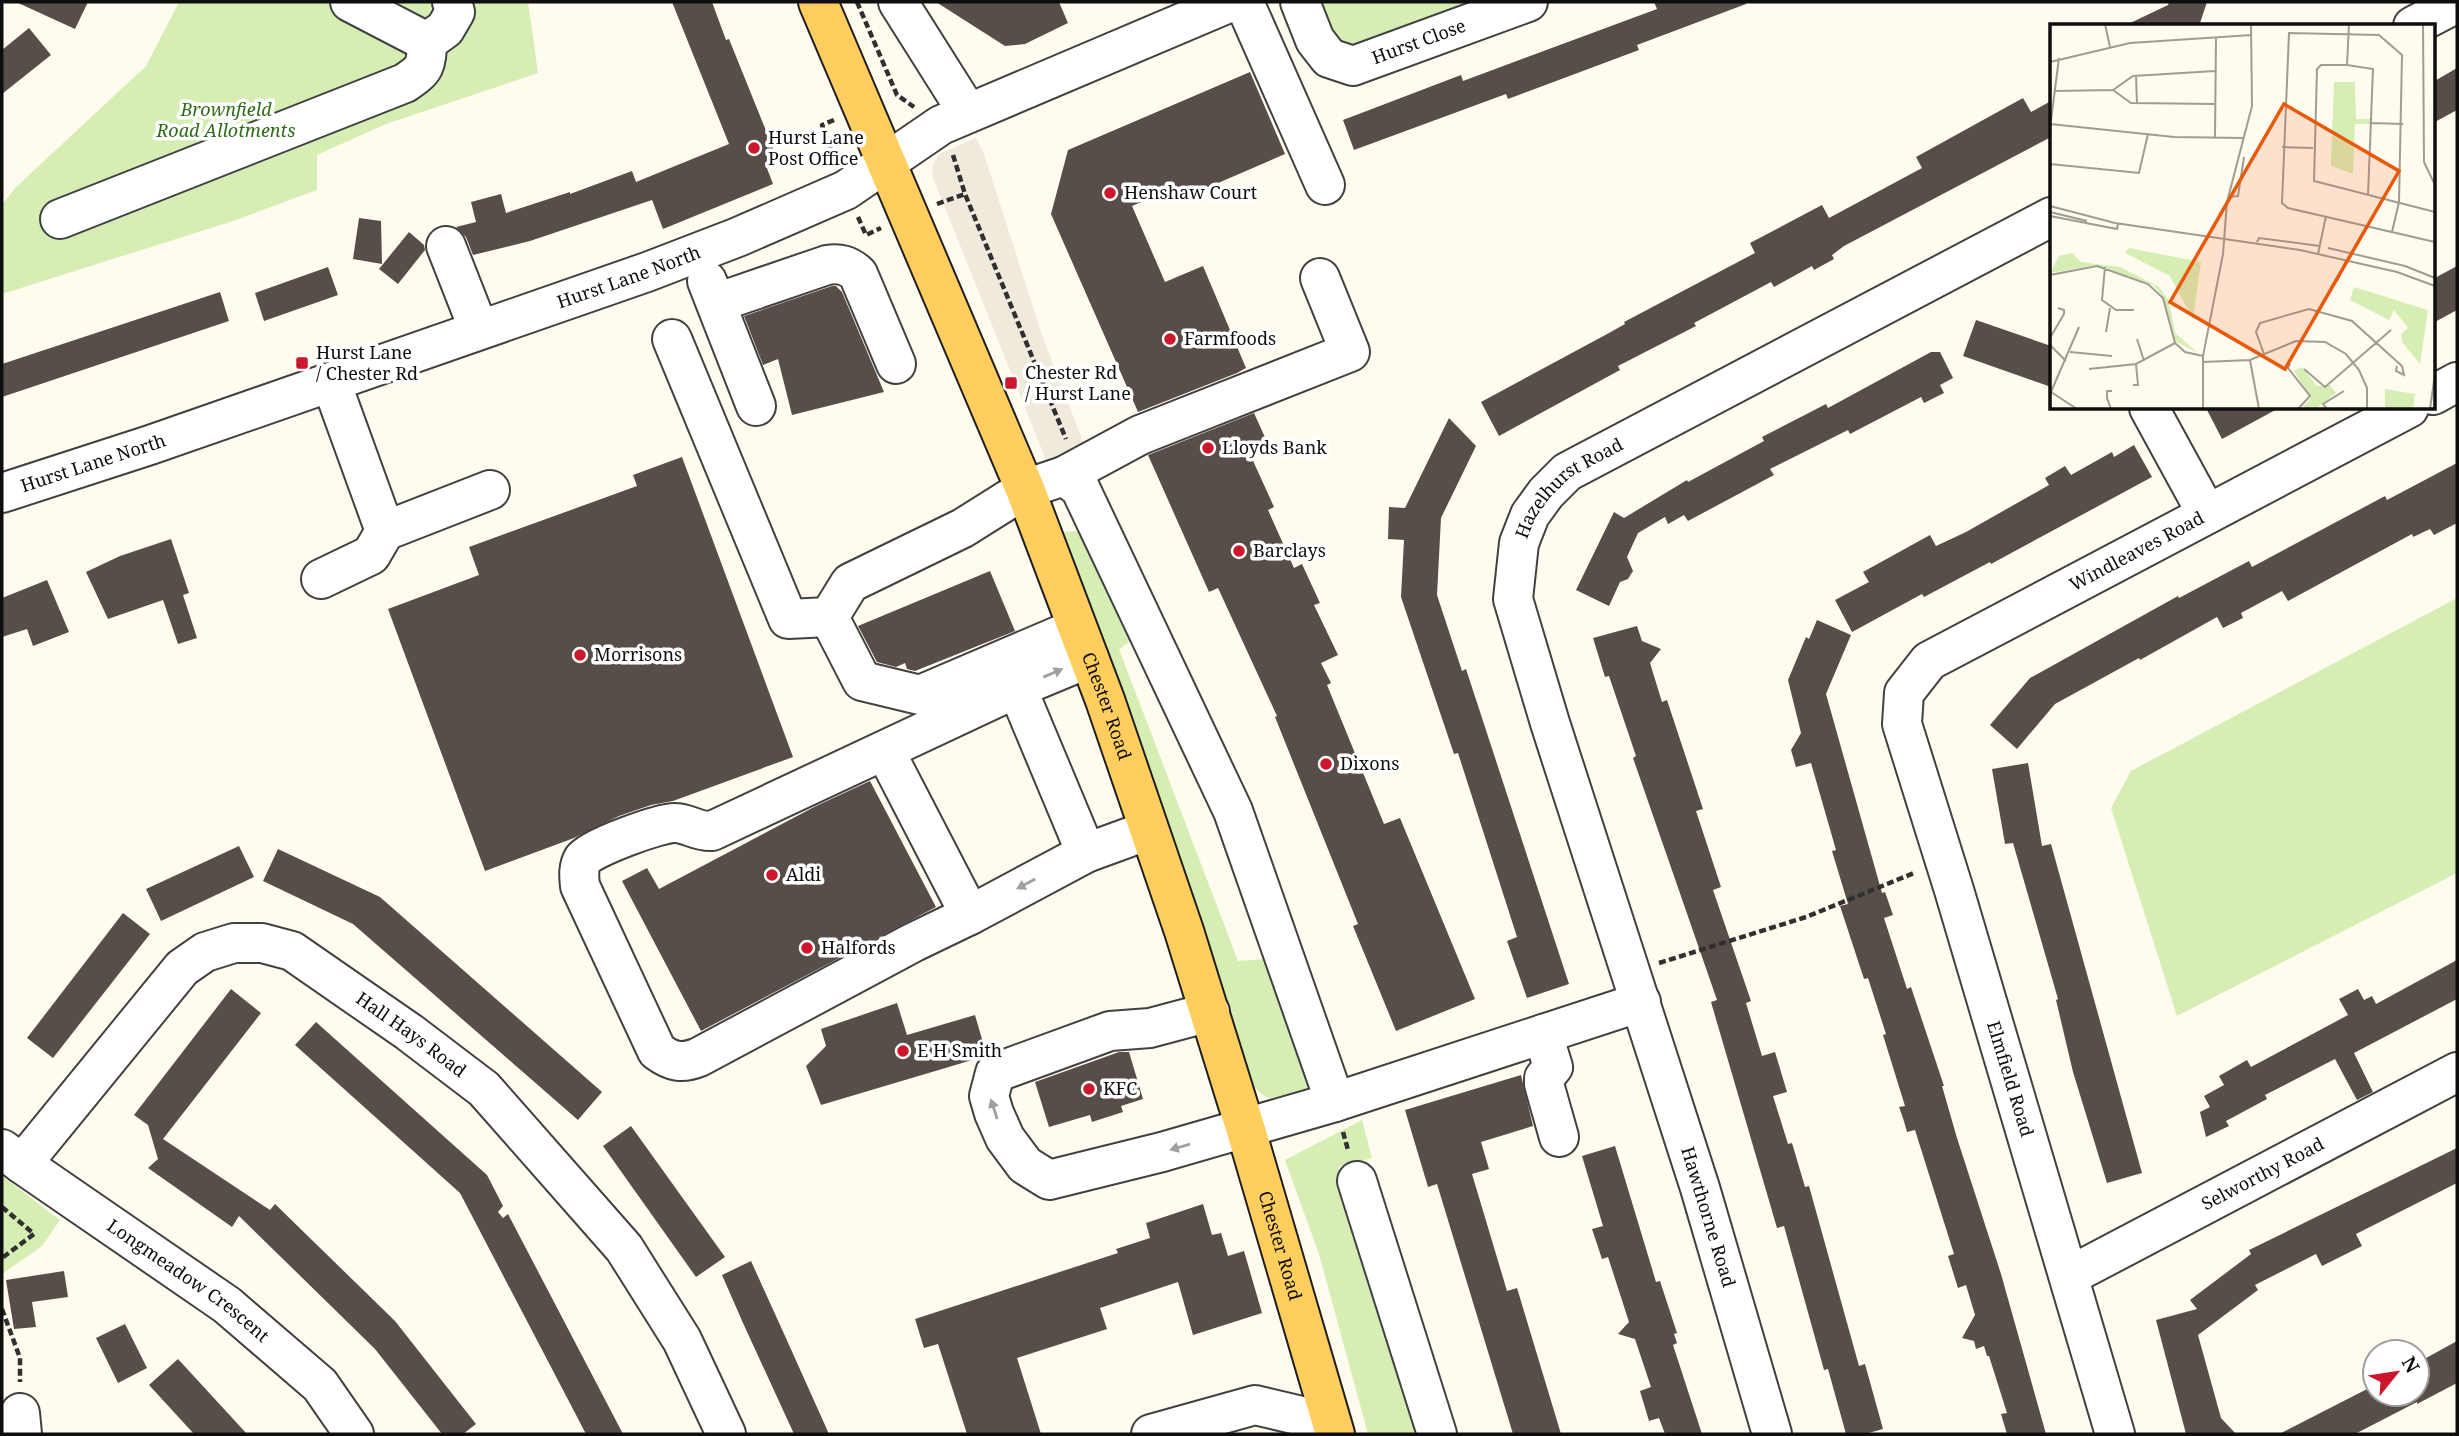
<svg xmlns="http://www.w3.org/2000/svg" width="2459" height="1436" viewBox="0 0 2459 1436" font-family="'Noto Serif',serif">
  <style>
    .green { fill: #d6eeb4 }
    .plaza { fill: #f0eadc }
    .building { fill: #584e49 }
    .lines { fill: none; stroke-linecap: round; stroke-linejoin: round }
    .minor-casing { stroke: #414141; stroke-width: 42 }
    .major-casing { stroke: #1f1f1f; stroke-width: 42 }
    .path { stroke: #303030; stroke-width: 4.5; stroke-dasharray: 7 3.5; stroke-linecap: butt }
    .minor { stroke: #fff; stroke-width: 38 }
    .major { stroke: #ffce5e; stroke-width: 38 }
    .oneway { fill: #9f9f9f }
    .poi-dot { fill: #cc172c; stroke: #fff; stroke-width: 2.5 }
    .labels { text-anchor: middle; stroke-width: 7; stroke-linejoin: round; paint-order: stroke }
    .street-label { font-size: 18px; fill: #0e0e0e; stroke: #fff }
    .park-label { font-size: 18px; font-style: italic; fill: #2e6c17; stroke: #fff }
    .poi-label { font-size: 18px; fill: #0e0e0e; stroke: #fff; text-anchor: start }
    .inset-road { fill: none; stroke: #9f9c94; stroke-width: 2 }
    .view { fill: #e8590c; fill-opacity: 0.15; stroke: #e8590c; stroke-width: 3.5 }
    .inset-edge { fill: none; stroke: #0e0e0e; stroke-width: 3.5 }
  </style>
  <rect width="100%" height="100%" fill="#fffbee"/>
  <g class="green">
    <polygon points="179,2 528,2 538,73 386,124 317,155 317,190 230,222 2,294 2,205 15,188 146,66"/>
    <polygon points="1318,2 1495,2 1357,51 1337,50"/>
    <path d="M 1085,530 L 1136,638 L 1119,649 L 1238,961 L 1267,959 L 1312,1080 C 1296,1107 1276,1109 1254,1087 L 1136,731 L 1064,532 Z"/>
    <polygon points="2457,598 2457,873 2177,1016 2111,808 2131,771"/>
    <polygon points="1362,1120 1372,1158 1338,1167 1420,1434 1368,1434 1319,1254 1285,1160"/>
    <polygon points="2,1176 60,1220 42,1246 2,1274"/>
  </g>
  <polygon class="plaza" points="976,138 984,154 1042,335 1087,452 1048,465 932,175 933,164 939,154"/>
  <g class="building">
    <polygon points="16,2 88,2 75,29"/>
    <polygon points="672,2 712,2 726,40 729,39 777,158 765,163 773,184 663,229 652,200 530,241 473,255 466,237 456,227 476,222 471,202 501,194 506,213 570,192 570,194 632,171 636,182 729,144"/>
    <polygon points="936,2 1059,2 1068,23 1025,44 1005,46"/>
    <polygon points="1654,2 1746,2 1746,4 1637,45 1639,50 1508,99 1506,94 1354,150 1343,120 1461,75 1463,81 1657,9"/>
    <polygon points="2169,2 2207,2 2199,26 2124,26 2168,5"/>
    <polygon points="29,28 51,55 2,94 2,50"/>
    <polygon points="2457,68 2457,110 2433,123 2433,82"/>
    <polygon points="1250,72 1285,154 1181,199 1176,187 1132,206 1165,282 1203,266 1246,368 1237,373 1138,412 1051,214 1068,150"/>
    <polygon points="2023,98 2031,112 2051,101 2051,137 1844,246 1832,255 1834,259 1814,270 1812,266 1774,287 1771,282 1694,323 1696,326 1618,366 1620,370 1499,436 1481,402 1609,333 1625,324 1624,322 1755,253 1750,243 1822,205 1829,218 1922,168 1916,157"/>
    <polygon points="359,218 381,221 382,264 353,259"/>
    <polygon points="409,232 424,245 425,250 398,284 379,269"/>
    <polygon points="2457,266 2457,310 2433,323 2433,279"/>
    <polygon points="328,267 338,295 264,321 255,293"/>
    <polygon points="832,286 836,286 842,292 884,392 792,415 778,359 763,365 744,316"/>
    <polygon points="220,292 229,321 2,397 2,364"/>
    <polygon points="1976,320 2051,346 2051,387 1963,356"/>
    <polygon points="1931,352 1940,352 1953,378 1940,385 1944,393 1924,403 1921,397 1850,434 1848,430 1770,469 1774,475 1688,521 1684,515 1668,524 1665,517 1638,533 1627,557 1633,571 1628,579 1620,582 1609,606 1576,590 1614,512 1624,518 1687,480 1688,482 1764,441 1762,437 1826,404 1828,408"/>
    <polygon points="2206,408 2279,408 2222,439"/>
    <polygon points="1254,413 1268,444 1249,452 1274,507 1268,510 1294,568 1302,564 1320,603 1314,605 1338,655 1321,663 1331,683 1327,685 1384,824 1400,818 1475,999 1396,1031 1353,926 1358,924 1275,717 1277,716 1218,588 1209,592 1148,455"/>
    <polygon points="1449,418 1476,446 1441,518 1437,595 1462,671 1466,669 1569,984 1527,998 1507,941 1517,937 1458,753 1454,754 1401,597 1404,540 1388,539 1389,507 1405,508"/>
    <polygon points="2134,445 2152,477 1991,564 1990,562 1924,597 1922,594 1852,632 1835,600 1869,582 1863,572 1930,535 1936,546 1966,532 2049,485 2045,478 2065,466 2071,475 2112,452 2114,457"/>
    <polygon points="682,457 793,757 673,801 651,805 619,816 574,838 485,871 388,609 479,575 469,547 637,486 633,475"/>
    <polygon points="2457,463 2457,523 2434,535 2430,529 2413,537 2412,534 2288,601 2282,591 2241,613 2243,618 2223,628 2217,617 2140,660 2139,658 2055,704 2017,749 1990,725 2030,678 2178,596 2179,598 2249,561 2252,567 2385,496 2387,500"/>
    <polygon points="171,539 189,593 183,595 197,638 178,644 163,600 108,619 86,572 120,556"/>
    <polygon points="990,571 1015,631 915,671 907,669 905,663 896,667 877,662 858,626"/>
    <polygon points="47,580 69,632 33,646 27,629 2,637 2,598"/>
    <polygon points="1817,620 1851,635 1826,694 1882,893 1885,892 1893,915 1884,918 1907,989 1911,987 1944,1086 1942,1086 1957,1138 2001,1274 2046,1434 2007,1434 2001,1414 2007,1413 1989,1356 1987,1356 1984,1346 1976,1349 1974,1341 1962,1338 1975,1315 1966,1285 1958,1288 1948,1256 1954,1254 1915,1130 1907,1132 1903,1118 1899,1107 1905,1106 1883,1035 1886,1034 1868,978 1864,979 1840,906 1848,904 1832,851 1836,850 1811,763 1796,767 1791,750 1801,733 1788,680 1806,637 1809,639"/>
    <polygon points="1637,626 1642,641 1661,649 1650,663 1662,702 1667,700 1703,809 1696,811 1721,887 1713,890 1751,1001 1746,1003 1762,1056 1775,1052 1787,1092 1773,1096 1788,1144 1792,1143 1805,1187 1809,1186 1859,1366 1865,1364 1883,1429 1865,1434 1846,1434 1828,1369 1824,1370 1784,1226 1777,1228 1711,1002 1717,1000 1633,758 1636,756 1609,676 1605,677 1593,638"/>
    <polygon points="2028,763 2042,846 2051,844 2142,1173 2107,1183 2073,1072 2056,1000 2058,999 2013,843 2005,844 1992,769"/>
    <polygon points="870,781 936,907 701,1031 622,881 647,868 659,889 816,806"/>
    <polygon points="239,846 254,877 161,921 146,889"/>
    <polygon points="278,849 380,897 602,1092 578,1120 353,924 263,881"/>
    <polygon points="123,913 150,934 53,1058 27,1038"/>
    <polygon points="2457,960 2457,999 2354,1053 2373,1092 2357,1100 2335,1059 2265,1095 2267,1099 2226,1121 2229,1126 2206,1137 2200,1112 2210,1107 2204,1096 2224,1085 2219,1076 2247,1060 2251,1067 2348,1015 2339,999 2358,989 2364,1000 2372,996 2376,1004"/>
    <polygon points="231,989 261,1013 163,1139 270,1210 275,1204 395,1321 476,1424 463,1434 442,1434 375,1349 239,1216 232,1227 148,1168 158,1159 148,1125 134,1115"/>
    <polygon points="897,1003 907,1035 975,1015 986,1053 979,1058 821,1105 806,1066 826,1046 821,1029"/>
    <polygon points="316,1022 487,1175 503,1206 498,1212 503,1218 508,1214 623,1434 586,1434 460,1193 295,1045"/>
    <polygon points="1119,1052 1129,1052 1143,1099 1121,1106 1123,1112 1092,1122 1090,1115 1049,1127 1035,1082"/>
    <polygon points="1521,1075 1533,1126 1481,1142 1489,1169 1472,1174 1507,1291 1517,1288 1561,1434 1513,1434 1437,1184 1428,1187 1405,1110"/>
    <polygon points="631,1126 725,1257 696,1277 603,1146"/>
    <polygon points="1615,1146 1656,1282 1660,1281 1677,1333 1674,1334 1677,1343 1673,1345 1702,1434 1665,1434 1659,1418 1649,1421 1640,1391 1651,1387 1635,1339 1618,1334 1629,1322 1608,1257 1602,1259 1592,1229 1603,1226 1582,1156"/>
    <polygon points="2457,1148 2457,1183 2356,1234 2362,1246 2322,1266 2316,1254 2255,1285 2258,1290 2198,1335 2221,1418 2236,1434 2186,1434 2156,1320 2197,1309 2190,1300 2251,1254 2249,1250"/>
    <polygon points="1203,1204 1212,1235 1221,1233 1228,1256 1244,1251 1262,1313 1193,1335 1178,1282 1100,1308 1107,1329 1017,1358 1041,1434 967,1434 938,1344 924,1348 915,1319 1118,1253 1116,1249 1150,1238 1146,1223"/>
    <polygon points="751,1261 785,1336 829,1434 794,1434 743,1323 722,1275"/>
    <polygon points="64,1271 68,1297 32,1302 36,1327 14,1329 6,1280"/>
    <polygon points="125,1324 147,1368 118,1383 96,1338"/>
    <polygon points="2457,1341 2457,1383 2417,1404 2417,1402 2355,1434 2279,1434 2375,1385 2375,1394 2417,1394 2417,1363"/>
    <polygon points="178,1359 247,1434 194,1434 149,1385"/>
  </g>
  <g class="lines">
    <g class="minor-casing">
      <g id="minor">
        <polyline points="350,2 427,42 445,29 455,12 452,2"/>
        <polyline points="898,2 968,113"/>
        <polyline points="1244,2 1325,185"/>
        <path id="s1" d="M 1300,2 L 1315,40 L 1329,58 L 1353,66 L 1528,2"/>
        <polyline points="2413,26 2457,3"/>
        <path d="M 60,219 L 405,83 C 426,69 426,66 427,42"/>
        <polyline points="446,246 479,330"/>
        <polyline points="707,281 756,406"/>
        <path d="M 716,303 L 827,265 C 840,263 848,265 858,274 L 896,364"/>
        <polyline points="672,339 788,619 829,617"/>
        <polyline points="331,382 385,531"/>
        <polyline points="2433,395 2457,382"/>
        <polyline points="2149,408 2207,514"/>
        <polyline points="1064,476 1140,435 1350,352 1320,278"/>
        <path id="s2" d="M 2,493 L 150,445 L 647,272 L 738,237 L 846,190 L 941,125 L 1231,2"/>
        <polyline points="321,579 371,555 385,531 490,490"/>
        <polyline points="1077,628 920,695 862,681 829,617 850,583 963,528 1025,489 1064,476 1080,488 1233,811 1335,1102"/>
        <polyline points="1017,688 1086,853"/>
        <polyline points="885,751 970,915 1086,853 1149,830"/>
        <path d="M 970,915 L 914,942 L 699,1057 C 682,1064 672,1062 657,1051 L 580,886 C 579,877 578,867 583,859 C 590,848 662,822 675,823 C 688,823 697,832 712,831 L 1017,688 L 1089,658"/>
        <polyline points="1210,1012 1150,1028 1110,1031 995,1073 989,1096 994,1113 1005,1138 1025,1165 1049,1180 1162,1152 1335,1102 1641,1002"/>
        <polyline points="1543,1034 1553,1067 1544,1078 1544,1084 1559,1137"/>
        <path id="s3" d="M 2,1149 L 22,1164 L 227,1305 L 320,1385 L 354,1434"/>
        <path id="s4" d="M 22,1164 L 182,968 L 205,952 L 234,943 L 262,943 L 292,951 L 409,1032 L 484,1089 L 624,1248 L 682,1340 L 726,1434"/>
        <polyline points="1357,1181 1437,1434"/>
        <path id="s5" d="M 2069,1276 L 2457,1072"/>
        <polyline points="20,1413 22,1434"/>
        <polyline points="1151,1434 1255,1405 1331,1423"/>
        <path id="s6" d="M 1772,1434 L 1700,1188 L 1550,723 L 1513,599 L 1519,543 L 1530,515 L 1546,493 L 1567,472 L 2051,217"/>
        <path id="s7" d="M 2115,1434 L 1954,890 L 1902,724 L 1904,693 L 1929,661 L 2409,408"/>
      </g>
    </g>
    <g class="major-casing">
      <g id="major">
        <path id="s8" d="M 818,2 L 1025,489 L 1105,700 L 1184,931 L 1245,1127 L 1335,1434"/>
      </g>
    </g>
    <g class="path">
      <polyline points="857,2 897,95 914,107"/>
      <polyline points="834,120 822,125 835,161"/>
      <polyline points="953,155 965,194 1066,439"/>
      <polyline points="937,204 965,194"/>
      <polyline points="858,217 866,235 881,228"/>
      <polyline points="1659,963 1806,917 1914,873"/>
      <polyline points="1343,1132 1348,1150"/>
      <polyline points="2,1207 34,1234 2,1258"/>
      <polyline points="2,1309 20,1358 20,1382"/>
    </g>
    <use href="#minor" class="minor"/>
    <use href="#major" class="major"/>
  </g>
  <defs><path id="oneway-solid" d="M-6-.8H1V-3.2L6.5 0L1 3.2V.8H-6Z" transform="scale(1.75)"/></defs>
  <g class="oneway">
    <use href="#oneway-solid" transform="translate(1053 673) rotate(-23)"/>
    <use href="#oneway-solid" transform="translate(1026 884) rotate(152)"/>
    <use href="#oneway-solid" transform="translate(994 1109) rotate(-108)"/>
    <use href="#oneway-solid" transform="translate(1180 1147) rotate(164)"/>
  </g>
  <g class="poi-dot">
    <circle cx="754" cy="148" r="7"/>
    <circle cx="1110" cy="193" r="7"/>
    <circle cx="1170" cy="339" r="7"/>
    <rect x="295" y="356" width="14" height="14" rx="3.5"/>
    <rect x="1004" y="376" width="14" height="14" rx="3.5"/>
    <circle cx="1208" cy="448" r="7"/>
    <circle cx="1239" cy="551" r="7"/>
    <circle cx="580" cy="655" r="7"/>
    <circle cx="1326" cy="764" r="7"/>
    <circle cx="772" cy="875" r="7"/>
    <circle cx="807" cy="948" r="7"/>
    <circle cx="903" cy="1051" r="7"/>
    <circle cx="1089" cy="1089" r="7"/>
  </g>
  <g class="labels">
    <g class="street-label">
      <text dy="6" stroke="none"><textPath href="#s1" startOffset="159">Hurst Close</textPath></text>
      <text dy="6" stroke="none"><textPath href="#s2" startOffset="663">Hurst Lane North</textPath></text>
      <text dy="6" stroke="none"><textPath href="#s2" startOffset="96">Hurst Lane North</textPath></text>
      <text dy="6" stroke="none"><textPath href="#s6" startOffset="1008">Hazelhurst Road</textPath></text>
      <text dy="6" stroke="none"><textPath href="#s7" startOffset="1048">Windleaves Road</textPath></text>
      <text dy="6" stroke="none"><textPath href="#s8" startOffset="761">Chester Road</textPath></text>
      <text dy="6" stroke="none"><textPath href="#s4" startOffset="516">Hall Hays Road</textPath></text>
      <text transform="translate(2010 1079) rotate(73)" y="6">Elmfield Road</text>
      <text dy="6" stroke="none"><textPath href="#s5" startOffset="219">Selworthy Road</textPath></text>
      <text transform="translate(1708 1217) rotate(73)" y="6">Hawthorne Road</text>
      <text dy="6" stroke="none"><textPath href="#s8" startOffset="1328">Chester Road</textPath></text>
      <text dy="6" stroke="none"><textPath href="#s3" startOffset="228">Longmeadow Crescent</textPath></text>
    </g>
    <g class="park-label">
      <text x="226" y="116">Brownfield<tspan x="226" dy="21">Road Allotments</tspan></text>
    </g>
    <g class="poi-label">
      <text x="768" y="144">Hurst Lane<tspan x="768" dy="21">Post Office</tspan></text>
      <text x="1124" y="199">Henshaw Court</text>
      <text x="1184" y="345">Farmfoods</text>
      <text x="316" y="359">Hurst Lane<tspan x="316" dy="21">/ Chester Rd</tspan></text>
      <text x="1025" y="379">Chester Rd<tspan x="1025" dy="21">/ Hurst Lane</tspan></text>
      <text x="1222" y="454">Lloyds Bank</text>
      <text x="1253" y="557">Barclays</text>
      <text x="594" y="661">Morrisons</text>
      <text x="1340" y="770">Dixons</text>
      <text x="786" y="881">Aldi</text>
      <text x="821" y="954">Halfords</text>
      <text x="917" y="1057">E H Smith</text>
      <text x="1103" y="1095">KFC</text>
    </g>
  </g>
  <g transform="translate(2050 24)">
    <rect width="385" height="385" fill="#fffbee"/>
    <path d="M 284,58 L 305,58 L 306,95 L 320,95 L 320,100 L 305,100 L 303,150 L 281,142 ZM 79,224 L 151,238 L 143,295 L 120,252 L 75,229 ZM 22,229 L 31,238 L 70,243 L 109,263 L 119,277 L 125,309 L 148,329 L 125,317 L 112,271 L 103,261 L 47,241 L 0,249 L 9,232 ZM 304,263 L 378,286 L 370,340 L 352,318 L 351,310 L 358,304 L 344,286 L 339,296 L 300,276 ZM 252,343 L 267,362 L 280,361 L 286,369 L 265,385 L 252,385 L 261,374 L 244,347 ZM 335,365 L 365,370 L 363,385 L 335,385 Z" fill="#d6eeb4"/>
    <path class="inset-road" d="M 55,0 L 60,23M 299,0 L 297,41 L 271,41 L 267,45 L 264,157 L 385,188M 373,0 L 374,138 L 385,161M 0,38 L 80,19 L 202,11M 297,41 L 323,45 L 318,171M 86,52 L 87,80M 63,66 L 81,79 L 165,80M 4,67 L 63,66 L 83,52 L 165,47M 321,99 L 353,100M 0,100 L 124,113 L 194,114M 0,104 L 9,34M 165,113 L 166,13M 232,123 L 263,124M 0,140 L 89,149 L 98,110M 178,173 L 188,172 L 194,133M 0,182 L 65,199 L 250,226 L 347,248 L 385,262M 0,188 L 37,197M 0,192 L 67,205 L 68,200M 342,208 L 349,178 L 352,31 L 329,11 L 239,9 L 232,179 L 238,184 L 385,218M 207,218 L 209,214 L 270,222M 278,224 L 355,242 L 385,254M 268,230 L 276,192M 55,243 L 52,276 L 66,286 L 84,286M 0,251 L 47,242 L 98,260 L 113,274 L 125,319 L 135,328 L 153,332M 287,257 L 296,237M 56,308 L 60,284M 0,314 L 14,290 L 14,286 L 8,284M 87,315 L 94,337M 0,321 L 16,337M 20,328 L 62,332M 214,330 L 206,308 L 210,299 L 259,285 L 302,297 L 352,342 L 354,351 L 346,347 L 347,342M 200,336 L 209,385M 153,338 L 200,336 L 246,317 L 275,318 L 296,330 L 309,346 L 317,364 L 317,385M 240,340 L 238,344 L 260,372 L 248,385M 39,345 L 86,340 L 125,319M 254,345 L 275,363 L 341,306M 83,361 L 88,361 L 86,340M 1,368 L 29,303M 1,368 L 27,385M 61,385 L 57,374 L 57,367 L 62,367M 153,385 L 153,332 L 173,230 L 177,178 L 202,82 L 201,0M 277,385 L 273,380 L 294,367M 380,385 L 385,350"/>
    <path class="view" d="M 234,80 L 349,147 L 235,345 L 120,278 Z"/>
    <rect width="385" height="385" class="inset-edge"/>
  </g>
  <rect width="2459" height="1436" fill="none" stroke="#0e0e0e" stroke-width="7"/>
  <g transform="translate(2396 1373) rotate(60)"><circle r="33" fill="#ffffff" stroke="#9f9f9f" stroke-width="2"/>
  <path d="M0-5L12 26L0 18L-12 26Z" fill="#cc172c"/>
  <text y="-10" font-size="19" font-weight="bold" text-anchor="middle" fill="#0e0e0e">N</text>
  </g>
</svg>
